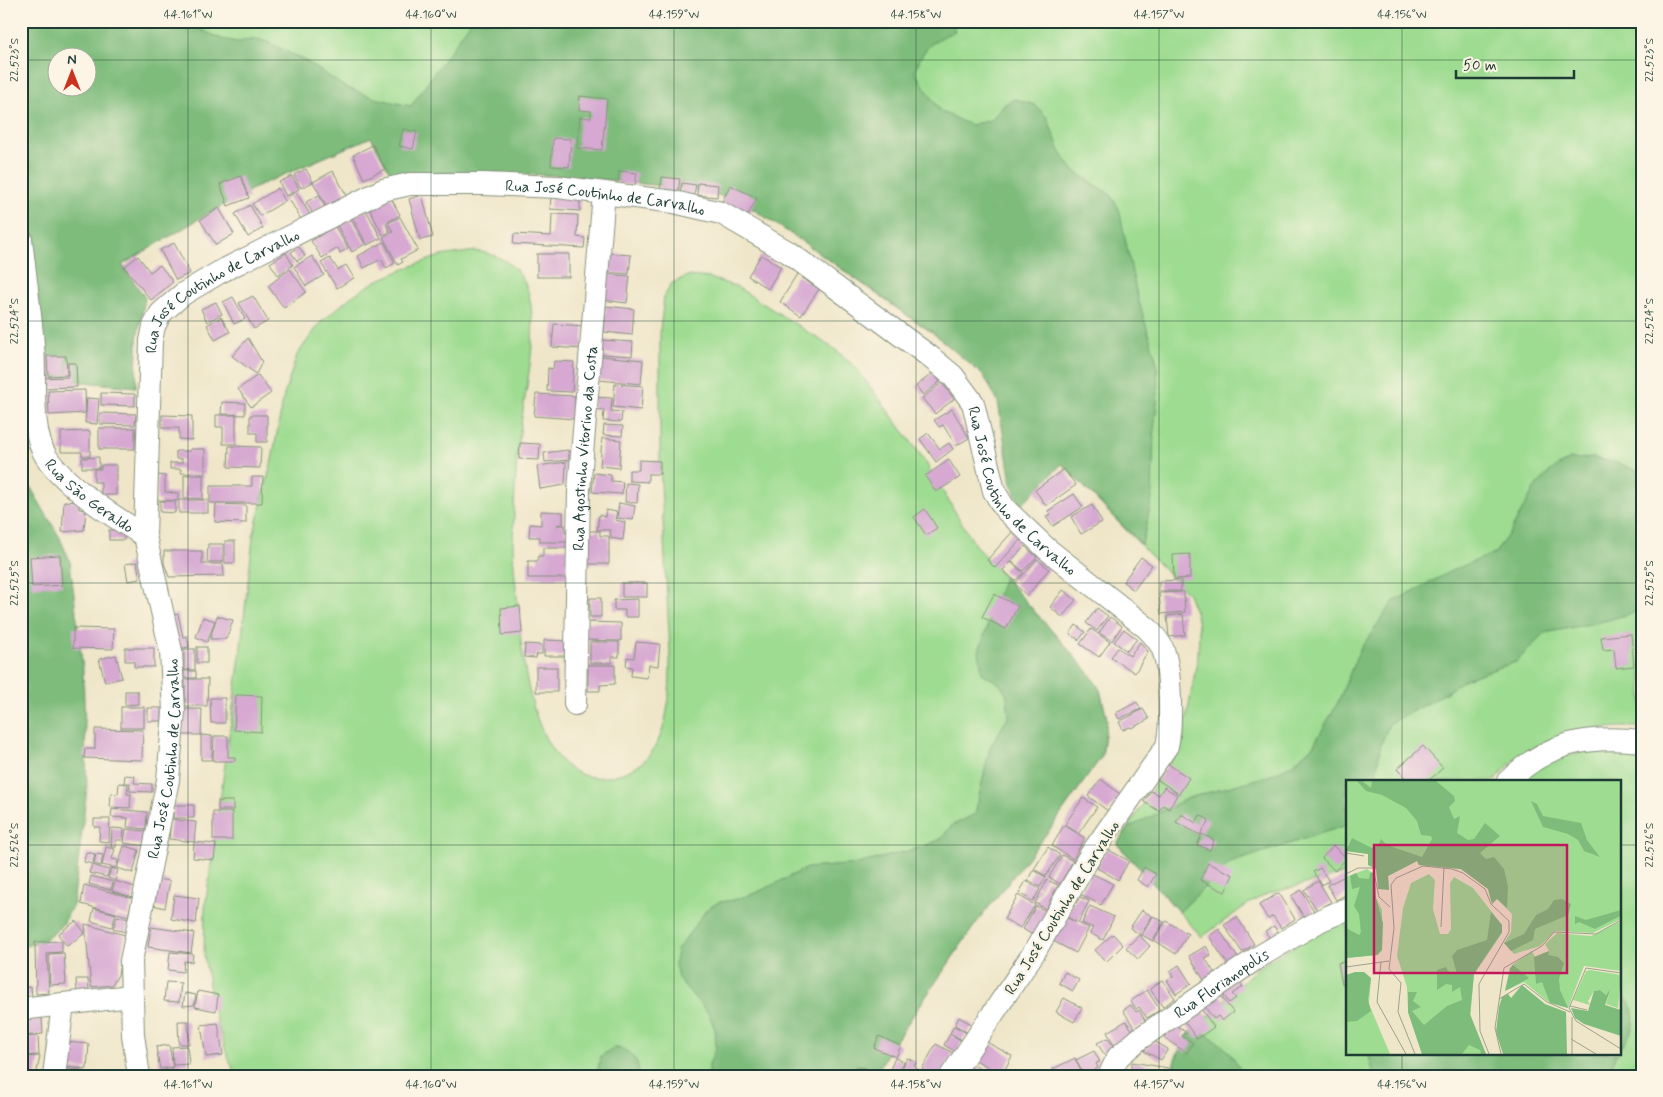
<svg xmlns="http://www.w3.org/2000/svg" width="1663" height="1097" viewBox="0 0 1663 1097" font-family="Mynerve,sans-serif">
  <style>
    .green { fill: #9edc91; stroke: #5e8c62; fill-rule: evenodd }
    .forest { fill: #7ebc7b; stroke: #4e7c58; fill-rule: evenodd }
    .building { fill: #d6a8d2 }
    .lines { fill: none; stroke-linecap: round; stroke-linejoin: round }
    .minor-casing { stroke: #87927e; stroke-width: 24 }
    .minor { stroke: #fff; stroke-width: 22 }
    .ticks { fill: none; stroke: #1f3d34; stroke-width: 1; stroke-opacity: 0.45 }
    .labels { text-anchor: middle; stroke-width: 5; stroke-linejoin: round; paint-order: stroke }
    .street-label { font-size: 16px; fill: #1f3d34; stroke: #fcf5e5 }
    .inset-road { fill: none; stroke: #9ca28d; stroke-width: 1 }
    .view { fill: #c2185b; fill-opacity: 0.15; stroke: #c2185b; stroke-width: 2.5 }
    .inset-edge { fill: none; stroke: #1f3d34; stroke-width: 2.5 }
    .neatline { fill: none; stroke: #1f3d34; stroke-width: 2 }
    .ticks-label { font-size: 12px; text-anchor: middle; fill: #1f3d34 }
  </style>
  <rect width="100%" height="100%" fill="#fcf5e5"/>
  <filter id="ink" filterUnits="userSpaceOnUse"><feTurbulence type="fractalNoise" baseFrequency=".02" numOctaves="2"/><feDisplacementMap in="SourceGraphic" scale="10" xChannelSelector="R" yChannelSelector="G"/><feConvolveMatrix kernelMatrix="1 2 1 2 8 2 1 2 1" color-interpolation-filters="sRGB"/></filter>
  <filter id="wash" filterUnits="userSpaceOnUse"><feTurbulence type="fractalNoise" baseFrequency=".0096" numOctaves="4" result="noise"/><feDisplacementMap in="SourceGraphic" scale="20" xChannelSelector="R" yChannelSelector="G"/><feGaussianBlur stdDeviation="1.12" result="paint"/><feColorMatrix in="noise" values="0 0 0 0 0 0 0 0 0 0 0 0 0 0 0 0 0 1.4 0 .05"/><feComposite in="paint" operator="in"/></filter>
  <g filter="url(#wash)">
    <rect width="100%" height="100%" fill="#efe6c9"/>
    <g class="green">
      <path d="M 21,21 L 1642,21 L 1642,727 C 1588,726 1530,734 1495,781 L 1347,781 L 1347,873 L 1267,894 L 1248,904 L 1202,937 L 1117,844 L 1182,744 L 1198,655 L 1199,632 L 1196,614 L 1188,594 L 1062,464 L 1020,506 C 1003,469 1012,421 992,387 C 973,355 922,327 892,305 C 855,279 819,252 782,228 C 766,218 751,206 734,200 C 698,186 656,184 617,180 C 542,174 467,169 392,176 L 371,137 L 260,185 L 207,214 L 122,265 L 145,298 L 137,338 L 136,387 L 42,378 L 33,247 L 28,216 L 21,200 ZM 58,58 L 88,58 L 88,88 L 58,88 Z"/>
      <path d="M 476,251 C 504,255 525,270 530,300 C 538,343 525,389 520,432 C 515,469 514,508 513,546 C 513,565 516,586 518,606 C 522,667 536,812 630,770 C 671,751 670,692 670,654 L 660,465 L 660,330 L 664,297 L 671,284 L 687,276 L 710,278 L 737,287 L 836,350 L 857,369 L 923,458 L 975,545 L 1069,650 L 1100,690 L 1107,719 L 1102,756 L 1050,829 L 974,926 L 888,1052 L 875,1076 L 236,1076 L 226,1052 L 213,1008 L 204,955 L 205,908 L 239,664 L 253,537 L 272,460 L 284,395 L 297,355 L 320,323 L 352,296 L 376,281 L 412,266 L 440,256 Z"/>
      <polygon points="1592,749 1642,749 1642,1076 1171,1076 1175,1058 1188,1035 1257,968 1320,931 1347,919 1347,1053 1619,1053 1619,781 1519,781 1552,759"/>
    </g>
    <g class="forest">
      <path d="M 21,21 L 181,21 L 222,39 L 238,42 L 257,39 L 267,42 L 306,61 L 345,87 L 378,99 L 411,106 L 471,21 L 952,21 L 955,31 C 931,42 923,47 915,72 L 940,111 L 970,125 L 991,120 L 1005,104 L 1015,99 L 1035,105 L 1047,117 L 1060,151 L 1073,170 L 1111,195 L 1119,209 L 1136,291 L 1157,363 L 1158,393 L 1154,431 L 1152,498 L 1142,545 L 1062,464 L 1020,506 L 1011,482 L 998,402 L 984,376 L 932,332 L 805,243 L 748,206 L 713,193 L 689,189 L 571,176 L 463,172 L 392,176 L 371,137 L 260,185 L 207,214 L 122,265 L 145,298 L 137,338 L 136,387 L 42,378 L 33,247 L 28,216 L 21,200 ZM 58,58 L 88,58 L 88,88 L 58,88 Z"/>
      <polygon points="1594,458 1618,463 1642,473 1642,610 1605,621 1545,633 1516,662 1465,679 1444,694 1389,724 1381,744 1375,781 1347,781 1347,825 1230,863 1179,912 1117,844 1128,828 1188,798 1271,775 1293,764 1313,746 1338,702 1359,651 1393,602 1453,570 1495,553 1510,532 1534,489 1550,471 1570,459"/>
      <polygon points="21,471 60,538 70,562 83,670 87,788 73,905 63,924 54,933 41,942 21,947"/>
      <polygon points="1004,577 1090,674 1100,690 1107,719 1102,756 1050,829 974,926 888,1052 875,1076 709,1076 709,1064 716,1048 715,1029 708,1013 678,978 675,964 677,950 707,909 719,902 733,900 756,893 807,868 858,864 919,848 941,839 951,826 975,814 990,747 1009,716 1007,696 1000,684 982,673 979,651"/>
      <path d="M 1619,991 C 1641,1011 1636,1030 1619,1050 Z"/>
      <path d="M 1195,1028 C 1218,1040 1233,1051 1243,1076 L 1171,1076 L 1182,1043 Z"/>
      <path d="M 613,1048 C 630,1047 639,1059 639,1076 L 592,1076 L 598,1069 L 601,1056 Z"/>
      <polygon points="1368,1053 1617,1053 1608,1076 1374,1076"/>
    </g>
    <g id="blocks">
      <g class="building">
        <polygon points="580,96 607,99 602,150 577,148 580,117 591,118 591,111 579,110"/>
        <polygon points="403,129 417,132 413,149 399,146"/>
        <polygon points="553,138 571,139 569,167 551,166"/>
        <polygon points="373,145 385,169 364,179 353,155"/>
        <polygon points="306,169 313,182 301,188 294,175"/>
        <polygon points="333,171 347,196 327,207 313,182"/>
        <polygon points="619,171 637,173 635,185 618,184"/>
        <polygon points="241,176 249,198 228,206 220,184"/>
        <polygon points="292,176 299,189 286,196 279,182"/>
        <polygon points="662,177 680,179 678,193 660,191"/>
        <polygon points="682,183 696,185 694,195 680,193"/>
        <polygon points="698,183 718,185 717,197 697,195"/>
        <polygon points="730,185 757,198 748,215 722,202"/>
        <polygon points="278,188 285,201 260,216 252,204"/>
        <polygon points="296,192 311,216 302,221 288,197"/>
        <polygon points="319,195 325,207 313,214 306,202"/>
        <polygon points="422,195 433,237 420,240 409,199"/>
        <polygon points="390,196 400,215 386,223 390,232 383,235 369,208"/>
        <polygon points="551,197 580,199 580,211 550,209"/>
        <polygon points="250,205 263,228 248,237 235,214"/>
        <polygon points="219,208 234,234 216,245 200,220"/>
        <polygon points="366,210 381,238 367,245 352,217"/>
        <polygon points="552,214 578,215 577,237 585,238 584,248 513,244 514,234 551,236"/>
        <polygon points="400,217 418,250 401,259 403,262 398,265 383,237 393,232 388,223"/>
        <polygon points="350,218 365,244 352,252 337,225"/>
        <polygon points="335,226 348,248 340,253 338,248 322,258 311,241"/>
        <polygon points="384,242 395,263 386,268 381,259 364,268 358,256"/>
        <polygon points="174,243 190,273 176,280 160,250"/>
        <polygon points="299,247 305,256 297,261 291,252"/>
        <polygon points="286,253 293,265 278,275 270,263"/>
        <polygon points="606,253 631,255 629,274 604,272"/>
        <rect x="537" y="254" width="32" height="23"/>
        <polygon points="761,255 781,267 768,289 748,276"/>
        <polygon points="138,256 150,272 160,265 173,282 151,300 124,267"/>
        <polygon points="312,256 324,275 306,286 294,267"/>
        <polygon points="330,258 338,270 346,265 354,278 337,288 321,263"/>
        <polygon points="290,269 306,292 284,308 268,286"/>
        <polygon points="604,274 630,276 627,303 602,300"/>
        <polygon points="797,275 819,289 801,316 780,302"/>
        <polygon points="253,296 268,321 254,329 239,303"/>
        <polygon points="233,297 245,319 234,324 223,302"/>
        <polygon points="216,302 222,314 207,322 201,309"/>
        <polygon points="606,306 634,309 632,335 604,332"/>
        <polygon points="221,317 230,332 215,340 207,325"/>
        <polygon points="554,324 584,326 582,349 552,347"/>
        <polygon points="248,338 262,362 256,374 232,356"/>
        <polygon points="601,340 633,342 632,356 600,354"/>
        <polygon points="47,356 66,356 67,375 48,376"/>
        <polygon points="601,356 643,360 641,384 599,380"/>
        <polygon points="554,361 574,362 572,392 547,391 548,368 553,369"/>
        <polygon points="68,363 76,363 77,387 40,388 39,378 68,377"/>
        <polygon points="933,373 940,382 923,395 916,386"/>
        <polygon points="258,375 271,393 251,407 238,389"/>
        <polygon points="942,383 954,399 935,414 922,398"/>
        <polygon points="615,384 643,386 641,410 613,407"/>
        <polygon points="85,390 86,413 49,415 48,391"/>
        <polygon points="101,393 135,394 135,406 101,405"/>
        <polygon points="536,394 575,396 574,419 534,416"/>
        <polygon points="594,397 612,398 611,411 622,412 621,422 603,421 604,410 593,409"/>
        <polygon points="87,398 99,399 97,424 85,423"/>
        <polygon points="222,402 245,403 245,415 221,414"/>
        <polygon points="952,409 969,438 956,446 943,425 939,427 934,420"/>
        <polygon points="100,413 136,414 135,425 100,424"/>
        <polygon points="162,415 192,416 192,440 179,439 179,428 162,428"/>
        <polygon points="216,415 236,415 236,444 223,444 223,427 216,427"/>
        <polygon points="250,415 267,415 267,442 257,442 257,433 250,433"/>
        <polygon points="21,423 27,423 29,447 21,447"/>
        <polygon points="604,425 623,426 622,436 603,435"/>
        <rect x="99" y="428" width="36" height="21"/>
        <polygon points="90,431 90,456 82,456 82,452 61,452 61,432"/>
        <polygon points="928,433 940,449 949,443 953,449 936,462 920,439"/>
        <polygon points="602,438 621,440 619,468 600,466"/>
        <polygon points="520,443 540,444 539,460 519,459"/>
        <polygon points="229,446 261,447 260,468 228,467"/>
        <polygon points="190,449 205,449 205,474 181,473 181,469 170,469 170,463 182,463 182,459 176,459 176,451 190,451"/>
        <polygon points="568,450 569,460 545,462 544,453"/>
        <polygon points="99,457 99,468 82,468 82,458"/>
        <polygon points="639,460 660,461 660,474 648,474 648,482 629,481 629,470 639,470"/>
        <polygon points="949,460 960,477 936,492 925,476"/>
        <polygon points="566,462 565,485 540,489 537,466"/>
        <polygon points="101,465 116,465 116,495 101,495 101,482 94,482 94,469 101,469"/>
        <polygon points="1064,469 1076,485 1046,506 1035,490"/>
        <polygon points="594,473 611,475 611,481 623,482 622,494 592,492"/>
        <polygon points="158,475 165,476 165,492 178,493 178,501 157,500"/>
        <polygon points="184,475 203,475 203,499 184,498"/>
        <polygon points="252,477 263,477 262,503 210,503 210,486 252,486"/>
        <polygon points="626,483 638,484 637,503 625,502"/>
        <polygon points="1074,494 1083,507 1053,526 1046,517 1051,514 1048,511"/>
        <rect x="179" y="500" width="29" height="13"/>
        <polygon points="64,501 79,502 79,509 86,510 84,530 62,532"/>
        <polygon points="160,501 175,501 175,513 160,512"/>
        <polygon points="619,503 635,506 633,520 617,518"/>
        <polygon points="216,504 246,505 246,523 215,522"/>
        <polygon points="1092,505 1102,522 1081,534 1071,517"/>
        <polygon points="925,509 937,528 926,535 914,517"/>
        <polygon points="606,510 617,512 615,520 625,522 623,540 611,538 610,530 597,530 599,515 605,517"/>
        <polygon points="541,511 563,512 563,524 557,525 565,525 565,533 570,533 570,542 540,542 540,537 529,537 530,524 541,525"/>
        <rect x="109" y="530" width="15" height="10"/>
        <polygon points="1014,530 1022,538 995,568 987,560"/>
        <polygon points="584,531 600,531 600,536 609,536 609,564 584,564"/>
        <rect x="225" y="541" width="10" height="22"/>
        <polygon points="208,544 223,544 223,562 207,562"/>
        <polygon points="1025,546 1037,557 1023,571 1011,561"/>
        <polygon points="543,548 567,548 567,578 528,578 528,561 538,561 538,556 543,556"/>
        <polygon points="164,551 202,551 202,564 223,564 224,576 169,577 164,563"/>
        <polygon points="1190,554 1190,578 1174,579 1173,555"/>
        <polygon points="60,555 62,585 32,587 30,557"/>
        <polygon points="1141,557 1152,565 1134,590 1123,582"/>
        <polygon points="1037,559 1049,569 1027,596 1015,584"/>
        <polygon points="137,562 140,579 128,581 125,564"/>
        <polygon points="1011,562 1023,573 1015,581 1003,570"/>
        <polygon points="1181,580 1181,591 1159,591 1159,581"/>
        <rect x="622" y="583" width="25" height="14"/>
        <polygon points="1063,590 1076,600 1062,617 1050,607"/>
        <polygon points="1184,592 1185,612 1161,614 1159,593"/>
        <polygon points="994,594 1018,606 1006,629 982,617"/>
        <rect x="590" y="598" width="11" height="19"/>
        <polygon points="638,599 638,617 625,617 625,610 614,610 614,600"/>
        <polygon points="520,606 522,633 502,635 501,608"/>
        <polygon points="1097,608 1108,616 1097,631 1086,623"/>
        <polygon points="178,614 183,637 187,636 189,647 177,649 170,616"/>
        <polygon points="1183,614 1185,635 1169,637 1167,616"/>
        <polygon points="217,616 233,620 226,639 210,639"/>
        <polygon points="203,617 215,621 207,642 196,637"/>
        <polygon points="1110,617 1122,626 1112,641 1099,633"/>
        <polygon points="586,622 621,623 621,641 585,640"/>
        <polygon points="1076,625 1085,632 1079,640 1070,634"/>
        <polygon points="73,628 114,629 113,649 73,648"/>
        <polygon points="1091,629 1110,642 1099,657 1080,644"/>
        <polygon points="1124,629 1137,639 1127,651 1114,642"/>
        <polygon points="1631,634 1634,666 1616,668 1614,649 1603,650 1601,637"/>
        <polygon points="544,640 569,641 569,656 544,656"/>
        <polygon points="590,642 619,642 619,657 612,657 612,663 590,663"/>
        <polygon points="636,642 660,644 658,666 649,665 647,678 631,676 632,667 626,666 627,657 634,658"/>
        <polygon points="1140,642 1148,651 1135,673 1111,657 1118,648 1130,656"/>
        <polygon points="525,644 542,645 542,654 537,654 536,658 524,657"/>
        <rect x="197" y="647" width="10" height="16"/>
        <polygon points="125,648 154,648 154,667 134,667 134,661 125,661"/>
        <rect x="184" y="649" width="11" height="21"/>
        <polygon points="116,655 122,678 105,682 99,659"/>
        <polygon points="588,665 615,665 615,684 600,685 600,691 588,691"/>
        <rect x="536" y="667" width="21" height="25"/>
        <rect x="184" y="671" width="12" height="7"/>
        <polygon points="185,679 208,679 207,706 185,706"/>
        <polygon points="125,691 138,691 138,704 125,705"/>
        <polygon points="236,695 262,696 261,732 234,730"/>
        <polygon points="210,698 225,698 225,723 211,723"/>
        <polygon points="1137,702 1141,709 1119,719 1116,713"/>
        <rect x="121" y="707" width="23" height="21"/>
        <rect x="148" y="708" width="13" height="13"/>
        <polygon points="183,709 202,709 201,735 183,735"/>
        <polygon points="1143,709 1149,719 1132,728 1130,727 1123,730 1119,722"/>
        <polygon points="95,729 143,730 142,760 84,758 85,749 95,749"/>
        <polygon points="201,735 212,736 212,760 201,760"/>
        <polygon points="214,736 228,736 228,757 235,757 235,761 213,761"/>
        <polygon points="1423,746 1443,768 1428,781 1408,781 1397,769"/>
        <polygon points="1168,764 1189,778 1179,794 1158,780"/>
        <polygon points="125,775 135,776 134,783 152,784 152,792 129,791 130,783 124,783"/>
        <polygon points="1101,779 1121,795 1108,811 1088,796"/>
        <polygon points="119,783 128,784 127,794 131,794 130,808 110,807 111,793 118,794"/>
        <polygon points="1164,787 1177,795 1169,809 1163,805 1159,811 1144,802 1151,791 1159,795"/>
        <polygon points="1083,798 1097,807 1078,834 1085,838 1073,859 1052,846 1064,825 1077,833 1065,824"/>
        <rect x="218" y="801" width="15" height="9"/>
        <polygon points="174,805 194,805 194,818 173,818"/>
        <polygon points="112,809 147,812 146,829 127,827 128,818 111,817"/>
        <rect x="213" y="812" width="19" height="28"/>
        <polygon points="1181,814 1196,823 1200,815 1209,820 1200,835 1176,822"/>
        <polygon points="94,819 110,819 109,842 99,841 100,827 94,827"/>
        <polygon points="171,819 196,822 194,842 216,844 214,860 193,858 194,842 169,839"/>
        <polygon points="112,828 124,829 123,840 116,840 116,847 111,847"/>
        <polygon points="126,829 147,831 146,846 124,843"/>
        <polygon points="1202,834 1214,840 1210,850 1197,845"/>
        <polygon points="124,846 139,850 133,873 117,868"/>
        <polygon points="1333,846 1347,858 1335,871 1322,858"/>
        <polygon points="106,847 115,849 112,859 118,860 116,868 102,865"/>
        <polygon points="1048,847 1060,855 1046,876 1034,869"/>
        <polygon points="1107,849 1129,861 1118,880 1097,868"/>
        <polygon points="86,852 95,854 93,864 84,862"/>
        <polygon points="96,854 103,855 101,866 94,864"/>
        <polygon points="1062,855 1073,861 1060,884 1049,877"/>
        <polygon points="1208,863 1233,875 1225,892 1200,880"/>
        <polygon points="92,865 109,870 107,877 89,873"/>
        <polygon points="1144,867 1156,874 1148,887 1137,880"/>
        <polygon points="111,868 118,870 115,881 108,878"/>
        <polygon points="1320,868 1329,881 1322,885 1313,872"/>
        <polygon points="1033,870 1046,877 1040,887 1028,880"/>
        <polygon points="1091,873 1113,884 1101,905 1080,894"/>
        <polygon points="91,876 113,882 111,890 89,884"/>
        <polygon points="1343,877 1347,880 1347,894 1336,900 1327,885"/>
        <polygon points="157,879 170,881 165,908 153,905"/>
        <polygon points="1047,880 1058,885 1046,909 1035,903"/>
        <polygon points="115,881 135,887 133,897 112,891"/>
        <polygon points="1026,881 1040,889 1033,901 1019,893"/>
        <polygon points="1318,881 1331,902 1317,910 1304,890"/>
        <polygon points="84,885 133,898 128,916 81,904"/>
        <polygon points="1301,890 1314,911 1304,917 1291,896"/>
        <polygon points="1279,893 1295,919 1281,928 1273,916 1268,919 1259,905"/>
        <polygon points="174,895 199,898 196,923 171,919"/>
        <polygon points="1018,895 1035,905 1021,928 1004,919"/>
        <polygon points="1078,896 1089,901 1078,923 1089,928 1076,953 1049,939 1061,915 1076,922 1065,916"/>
        <polygon points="1036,906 1048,912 1034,936 1023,929"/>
        <polygon points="1090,906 1114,917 1103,940 1090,933 1093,928 1082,923"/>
        <polygon points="94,908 116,914 112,927 91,921"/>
        <polygon points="1142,910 1152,916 1141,935 1130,928"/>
        <polygon points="117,916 129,919 126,932 113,929"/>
        <polygon points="1153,916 1164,922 1153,941 1142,935"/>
        <polygon points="1237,917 1254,944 1242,952 1224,925"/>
        <polygon points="76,921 85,933 67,946 58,934"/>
        <polygon points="1166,921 1188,934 1176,954 1154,940"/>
        <polygon points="85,924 125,935 118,975 112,985 91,987"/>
        <polygon points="1274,926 1280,936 1272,942 1265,931"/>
        <polygon points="151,927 194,933 191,953 148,947"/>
        <polygon points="1219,929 1238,958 1228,965 1209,936"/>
        <polygon points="1113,934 1123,945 1106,962 1095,950"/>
        <polygon points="1139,935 1150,946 1138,959 1126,948"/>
        <polygon points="62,941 62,952 47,953 49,993 36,994 35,942"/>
        <polygon points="1206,946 1211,955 1205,958 1215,974 1204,980 1189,956"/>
        <polygon points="170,952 193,954 192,962 184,961 183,972 168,970"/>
        <polygon points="64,953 66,984 50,985 49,954"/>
        <polygon points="1347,961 1347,984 1342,984 1338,963"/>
        <polygon points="1179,965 1191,984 1176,994 1167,980 1173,977 1170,971"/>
        <polygon points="1065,972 1079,980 1073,991 1059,983"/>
        <polygon points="1237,978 1243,987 1232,994 1236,998 1229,1003 1220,990"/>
        <polygon points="76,979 88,979 89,991 77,992"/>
        <polygon points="1162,980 1175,998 1163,1007 1150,989"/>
        <polygon points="166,982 181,983 179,1002 164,1001"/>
        <polygon points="31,987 32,997 21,998 21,988"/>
        <polygon points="1147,990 1160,1010 1147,1018 1139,1007 1136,1009 1131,1001"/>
        <polygon points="198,991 218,995 216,1011 195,1007"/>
        <polygon points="1217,991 1233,1012 1222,1021 1218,1016 1214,1019 1201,1002"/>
        <polygon points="185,993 196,995 194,1005 183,1006"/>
        <polygon points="1064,998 1082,1008 1074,1022 1056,1012"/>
        <polygon points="1131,1005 1136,1012 1139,1010 1146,1022 1135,1029 1123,1010"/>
        <polygon points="1198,1005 1214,1027 1197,1039 1181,1017"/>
        <polygon points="959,1017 973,1025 968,1033 955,1025"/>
        <polygon points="42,1018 43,1034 21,1036 21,1019"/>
        <polygon points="178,1021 188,1021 189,1044 179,1044"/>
        <polygon points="1126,1021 1134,1033 1114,1045 1107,1032"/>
        <polygon points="218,1023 223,1055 206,1057 201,1025"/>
        <polygon points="1173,1024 1185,1031 1182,1036 1193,1043 1187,1053 1164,1038"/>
        <polygon points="954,1026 967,1033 962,1040 950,1033"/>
        <polygon points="950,1034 962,1041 956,1052 944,1045"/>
        <polygon points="38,1036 39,1055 21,1056 21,1037"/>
        <polygon points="879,1036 901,1046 896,1057 874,1048"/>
        <polygon points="1108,1038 1114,1048 1106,1057 1097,1043"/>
        <polygon points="983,1040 1012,1056 1002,1075 972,1058"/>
        <polygon points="1154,1041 1168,1049 1161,1060 1144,1051"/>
        <polygon points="65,1042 89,1044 87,1069 63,1067"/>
        <polygon points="936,1044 953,1053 940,1076 934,1076 922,1069"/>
        <polygon points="169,1045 173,1067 160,1069 156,1047"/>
        <polygon points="187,1046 189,1064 173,1065 172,1047"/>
        <polygon points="1094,1051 1100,1062 1096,1063 1098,1068 1094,1070 1097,1076 1084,1076 1076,1060"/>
        <polygon points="40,1056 36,1076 21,1076 21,1057"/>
        <polygon points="895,1058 904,1062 899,1072 906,1076 887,1076"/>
        <polygon points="907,1058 916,1062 910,1075 901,1071"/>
        <polygon points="1075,1058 1083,1076 1056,1076 1053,1069"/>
        <polygon points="969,1062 987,1073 986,1076 960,1076"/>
        <polygon points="1132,1062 1168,1068 1167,1076 1119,1076 1120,1073 1130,1074"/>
        <polygon points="854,1067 866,1068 866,1076 853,1076"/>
        <polygon points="171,1068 173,1075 160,1076 159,1072"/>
        <polygon points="915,1068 930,1076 911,1076"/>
        <polygon points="63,1069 85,1070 85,1076 62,1076"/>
      </g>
    </g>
  </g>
  <g filter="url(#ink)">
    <use href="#blocks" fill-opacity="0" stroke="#87927e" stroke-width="1"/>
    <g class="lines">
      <g class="minor-casing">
        <g id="minor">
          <path id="s1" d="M 21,239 C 25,274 30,310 33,345 C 36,376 29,432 47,458 C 68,488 114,517 145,536"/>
          <path id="s2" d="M 575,704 L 579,490 L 604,193"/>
          <path d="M 1508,781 C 1548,742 1587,735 1642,741"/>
          <polyline points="21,1009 131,996"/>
          <polyline points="54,1076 63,1004"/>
          <path id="s3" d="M 139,1076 L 133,1035 L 131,961 L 168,780 L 174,712 L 171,651 L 145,536 L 151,341 L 154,326 L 161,313 L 183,294 L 220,272 L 383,190 L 410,184 L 483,184 L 558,187 L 604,193 L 674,202 L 721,213 L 788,252 L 929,356 L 953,376 L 973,403 L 994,491 L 1005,509 L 1047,549 L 1147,628 C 1153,635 1160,641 1163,650 C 1171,670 1172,725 1167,746 L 1091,854 L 1035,951 L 951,1076"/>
          <path id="s4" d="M 1109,1076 L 1118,1057 L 1139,1039 L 1257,958 L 1321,920 L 1347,909"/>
        </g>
      </g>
      <use href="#minor" class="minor"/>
    </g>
  </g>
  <path class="ticks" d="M 188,21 L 188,1076M 431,21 L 431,1076M 674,21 L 674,1076M 916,21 L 916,1076M 1159,21 L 1159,1076M 1402,21 L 1402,781M 21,60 L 58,60M 88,60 L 1642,60M 21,321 L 1642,321M 21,583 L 1642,583M 21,845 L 1347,845M 1619,845 L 1642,845M 1402,1053 L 1402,1076"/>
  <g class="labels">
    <g class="street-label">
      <text dy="6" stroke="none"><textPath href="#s3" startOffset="1251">Rua José Coutinho de Carvalho</textPath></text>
      <text dy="6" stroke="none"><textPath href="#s3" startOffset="831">Rua José Coutinho de Carvalho</textPath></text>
      <text dy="6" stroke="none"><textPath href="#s2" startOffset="256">Rua Agostinho Vitorino da Costa</textPath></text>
      <text dy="6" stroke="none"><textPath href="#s3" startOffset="1790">Rua José Coutinho de Carvalho</textPath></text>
      <text dy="6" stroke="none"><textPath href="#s1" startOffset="279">Rua São Geraldo</textPath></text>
      <text dy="6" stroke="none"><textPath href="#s3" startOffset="321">Rua José Coutinho de Carvalho</textPath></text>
      <text transform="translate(1061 907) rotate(-58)" y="6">Rua José Coutinho de Carvalho</text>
      <text dy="6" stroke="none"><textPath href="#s4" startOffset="148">Rua Florianopolis</textPath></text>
    </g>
  </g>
  <g transform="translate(1346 780)">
    <rect width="275" height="275" fill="#efe6c9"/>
    <path d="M 0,1 L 275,1 L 275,139 L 247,153 L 209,151 L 194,166 L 168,174 L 158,163 L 165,152 L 166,134 L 151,119 L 145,121 L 142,109 L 115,89 L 73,85 L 71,81 L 42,96 L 43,110 L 29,87 L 22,85 L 22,74 L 0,71 ZM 21,89 L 29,95 L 30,118 L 36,130 L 36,169 L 32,175 L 0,178 L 0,97 ZM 83,94 L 89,100 L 87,129 L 94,154 L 102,154 L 105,149 L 104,103 L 108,97 L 127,108 L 156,145 L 156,153 L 128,194 L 124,240 L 140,274 L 76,274 L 62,232 L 61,207 L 51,176 L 57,128 L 65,103 ZM 275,141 L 275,191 L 238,186 L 222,228 L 201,221 L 178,202 L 159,211 L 166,185 L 186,171 L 189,177 L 203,171 L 199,164 L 211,153 L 245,156 ZM 244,190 L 275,195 L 272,228 L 260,224 L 265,208 L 260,215 L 254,210 L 248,211 L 242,221 L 244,225 L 227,220 L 240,191 ZM 15,192 L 25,198 L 23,224 L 44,274 L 0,274 L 0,195 Z" fill="#9edc91"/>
    <path d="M 11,1 L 16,1 L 25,8 L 26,1 L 90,1 L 108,16 L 109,21 L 103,27 L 108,39 L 114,36 L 111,53 L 122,60 L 128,59 L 139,43 L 154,56 L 134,73 L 140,79 L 148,77 L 158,89 L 162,107 L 161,128 L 151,119 L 146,124 L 142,109 L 115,89 L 73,85 L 71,81 L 42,96 L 43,110 L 32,109 L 30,89 L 22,85 L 22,74 L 0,71 L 6,58 L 26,68 L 32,66 L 35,59 L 41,65 L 76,77 L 86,59 L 85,56 L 75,55 L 71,41 L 60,28 L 36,15 L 20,11 ZM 185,21 L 191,24 L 197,36 L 235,43 L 241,60 L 254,77 L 238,71 L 232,60 L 222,54 L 197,47 ZM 28,92 L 30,118 L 37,143 L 36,170 L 31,175 L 0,178 L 0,148 L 13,155 L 15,152 L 13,134 L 8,126 L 14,107 L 6,109 L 4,96 L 10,93 L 13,98 L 23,99 L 24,93 ZM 216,119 L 225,124 L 222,135 L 189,149 L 187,160 L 165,171 L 158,163 L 178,154 L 190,135 L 202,129 L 208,120 ZM 275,130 L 274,136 L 249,149 L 233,142 L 229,144 L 229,136 L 240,140 ZM 145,132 L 156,145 L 156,152 L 128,194 L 124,234 L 140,274 L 135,274 L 134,270 L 123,265 L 116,274 L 76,274 L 62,232 L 62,212 L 71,212 L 67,221 L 75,227 L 66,231 L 78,245 L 101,226 L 116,220 L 114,207 L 106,212 L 106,205 L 100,204 L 91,210 L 91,190 L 100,187 L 102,191 L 111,194 L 106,176 L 111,170 L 141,160 ZM 203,171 L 202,175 L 212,177 L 218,183 L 213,199 L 214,210 L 222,228 L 204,223 L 196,202 L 190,204 L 188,177 ZM 167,185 L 183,198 L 159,211 L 164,188 ZM 9,192 L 18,192 L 25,198 L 22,220 L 25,231 L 11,241 L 0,242 L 0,195 ZM 176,205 L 199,224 L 220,232 L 221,274 L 157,274 L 150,252 L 153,227 L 156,217 L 162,214 L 165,218 ZM 265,208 L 259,225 L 275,230 L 275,256 L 238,244 L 229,238 L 225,228 L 242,231 L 248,211 L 254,210 L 260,215 Z" fill="#7ebc7b"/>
    <path class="inset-road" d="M 0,73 L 18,76M 0,94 L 12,88 L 27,88 L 33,117 L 44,127M 95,147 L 98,87M 35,182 L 31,222 L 60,274M 0,187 L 43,181M 275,193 L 240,188 L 223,228 L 230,241 L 275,269M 153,219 L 178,204 L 201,222 L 224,232M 224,226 L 241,230M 226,237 L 226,274M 225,259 L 250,274M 69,274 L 52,232 L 55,203 L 43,189 L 48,148 L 45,105 L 50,98 L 77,86 L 106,89 L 117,93 L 139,109 L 145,124 L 163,141 L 163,152 L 133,204 L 134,251 L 143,274M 155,274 L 149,248 L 158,188 L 196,166 L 208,152 L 250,154 L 275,140"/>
    <path class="view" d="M 28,65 L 221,65 L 221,193 L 28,193 Z"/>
    <rect width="275" height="275" class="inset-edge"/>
  </g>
  <rect width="1663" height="1097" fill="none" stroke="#fcf5e5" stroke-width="55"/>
  <g transform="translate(72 72)"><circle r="24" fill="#fcf5e5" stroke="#a4ab9e"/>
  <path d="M0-4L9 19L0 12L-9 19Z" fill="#c8321e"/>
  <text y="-8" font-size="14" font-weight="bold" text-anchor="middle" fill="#1f3d34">N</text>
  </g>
  <path d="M1456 70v8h118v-8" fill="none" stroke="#1f3d34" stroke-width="2.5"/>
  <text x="1463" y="70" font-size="15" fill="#1f3d34" stroke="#fcf5e5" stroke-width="4" paint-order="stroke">50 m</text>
  <rect x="28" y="28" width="1608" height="1042" class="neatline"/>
  <g class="ticks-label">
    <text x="188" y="18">44.161°W</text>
    <text x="431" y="18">44.160°W</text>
    <text x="674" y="18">44.159°W</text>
    <text x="916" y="18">44.158°W</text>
    <text x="1159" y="18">44.157°W</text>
    <text x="1402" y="18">44.156°W</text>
    <text transform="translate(14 60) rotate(-90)" y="4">22.523°S</text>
    <text transform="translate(1649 60) rotate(-90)" y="4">22.523°S</text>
    <text transform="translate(14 321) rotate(-90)" y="4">22.524°S</text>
    <text transform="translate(1649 321) rotate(-90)" y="4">22.524°S</text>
    <text transform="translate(14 583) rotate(-90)" y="4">22.525°S</text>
    <text transform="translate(1649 583) rotate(-90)" y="4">22.525°S</text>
    <text transform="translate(14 845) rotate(-90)" y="4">22.526°S</text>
    <text transform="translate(1649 845) rotate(-90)" y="4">22.526°S</text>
    <text x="188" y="1088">44.161°W</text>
    <text x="431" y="1088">44.160°W</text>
    <text x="674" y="1088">44.159°W</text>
    <text x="916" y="1088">44.158°W</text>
    <text x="1159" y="1088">44.157°W</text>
    <text x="1402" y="1088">44.156°W</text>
  </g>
</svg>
